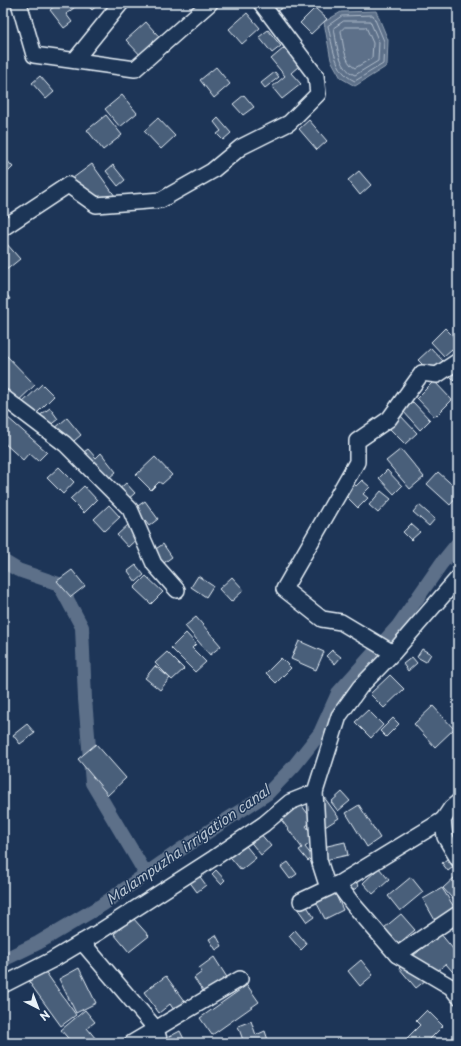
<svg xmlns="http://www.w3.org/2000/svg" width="461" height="1046" viewBox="0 0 461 1046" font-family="'Playpen Sans',sans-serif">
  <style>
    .water { fill: #5d7089; stroke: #95a4b5 }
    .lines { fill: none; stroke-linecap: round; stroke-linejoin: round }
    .shore { stroke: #b0bdcc; stroke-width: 1 }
    .canal { stroke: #5d7089; stroke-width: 14 }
    .building { fill: #495e7a; stroke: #e8f1f8 }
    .minor-casing { stroke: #e8f1f8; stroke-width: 18 }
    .minor { stroke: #1d3557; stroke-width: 15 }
    .labels { text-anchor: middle; stroke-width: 3; stroke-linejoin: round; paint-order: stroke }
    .water-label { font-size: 14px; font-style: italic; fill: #b7c4d1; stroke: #1d3557 }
  </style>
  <rect width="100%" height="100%" fill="#1d3557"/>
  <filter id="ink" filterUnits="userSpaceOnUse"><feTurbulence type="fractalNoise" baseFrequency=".025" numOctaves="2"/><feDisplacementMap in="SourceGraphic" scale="8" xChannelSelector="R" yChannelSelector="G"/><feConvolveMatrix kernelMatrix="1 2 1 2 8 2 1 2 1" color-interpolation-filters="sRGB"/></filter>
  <g filter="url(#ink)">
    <polygon class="water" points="376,11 388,40 387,66 355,86 341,78 331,60 324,22 341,12"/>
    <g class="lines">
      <g class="shore">
        <path d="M 342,16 L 373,15 L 384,41 L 383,64 L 355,81 C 334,72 333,46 328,26 Z"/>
        <path d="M 344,21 L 370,21 L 379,42 L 378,61 L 355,75 C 338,68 337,44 334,28 Z"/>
        <path d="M 345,27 L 366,27 L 373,43 L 372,58 L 355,68 C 344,63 343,42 341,31 Z"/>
      </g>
      <g class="canal">
        <polyline points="3,561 18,570 59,584 82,627 85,699 92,783 146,874"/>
        <polyline points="3,960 38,943 102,905 180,850 268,793 294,766 320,733 338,693 398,626 441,564 458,543"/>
      </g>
    </g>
    <g class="building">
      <polygon points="58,3 79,4 66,14 72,22 64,28 50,10"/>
      <polygon points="86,3 100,3 92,10"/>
      <polygon points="270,3 291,3 275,12"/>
      <polygon points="315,8 327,19 311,34 300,23"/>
      <polygon points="247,13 260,28 242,44 229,29"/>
      <polygon points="146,22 163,41 144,59 126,40"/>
      <polygon points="268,30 281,46 272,53 259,37"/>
      <polygon points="284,48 299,66 291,73 301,84 282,99 272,87 285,76 271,59"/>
      <polygon points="216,67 230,84 214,98 200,80"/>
      <polygon points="275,72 279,77 265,88 261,83"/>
      <polygon points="40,76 54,92 46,99 32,83"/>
      <polygon points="122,95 137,113 120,127 105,109"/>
      <polygon points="244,95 254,107 243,115 233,104"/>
      <polygon points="106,115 122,135 103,150 87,130"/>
      <polygon points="158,118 175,136 161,149 144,131"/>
      <polygon points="218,118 231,133 223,140 217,134 221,131 214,122"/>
      <polygon points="309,120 327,141 317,150 299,129"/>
      <polygon points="3,156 13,167 3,177"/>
      <polygon points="92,164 115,196 101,207 89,200 73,178"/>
      <polygon points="113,165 125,180 118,186 106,171"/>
      <polygon points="359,171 371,185 360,195 348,180"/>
      <polygon points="6,243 20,259 5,271 3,269 3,246"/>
      <polygon points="3,289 10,299 3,304"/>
      <polygon points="445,328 458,341 457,354 452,349 444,356 431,342"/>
      <polygon points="431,348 443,361 430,372 418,360"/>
      <polygon points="3,352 35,385 15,404 3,391"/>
      <polygon points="458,365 458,384 448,374"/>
      <polygon points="434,381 452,400 435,417 417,398"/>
      <polygon points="42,384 54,396 33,417 21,404"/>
      <polygon points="413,402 430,420 420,430 403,411"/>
      <polygon points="50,408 58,419 48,427 39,416"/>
      <polygon points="398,413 417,433 405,444 386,425"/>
      <polygon points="7,417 47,452 38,461 29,453 23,460 3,442 3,421"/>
      <polygon points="67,418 81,435 68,446 54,429"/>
      <polygon points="88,449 96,458 101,453 116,472 103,483 80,455"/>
      <polygon points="401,449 424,477 410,489 386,461"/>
      <polygon points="155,457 172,475 162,484 159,482 151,490 136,475"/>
      <polygon points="59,467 74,482 63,494 47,478"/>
      <polygon points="387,470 402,486 394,494 379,478"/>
      <polygon points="438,472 458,490 458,496 450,505 427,484"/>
      <polygon points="362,480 370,487 363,494 368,498 358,508 341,491 351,481 356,486"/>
      <polygon points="126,483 135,493 126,501 117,491"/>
      <polygon points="84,486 97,500 84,513 70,499"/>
      <polygon points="381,491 391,499 378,513 369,505"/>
      <polygon points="145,501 158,519 149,526 135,508"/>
      <polygon points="109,505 120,517 105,531 94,519"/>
      <polygon points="419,505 435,519 429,526 413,512"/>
      <polygon points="130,523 141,535 128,547 117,535"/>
      <polygon points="411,524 420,532 411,540 403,532"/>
      <polygon points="163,544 172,557 157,568 147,555"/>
      <polygon points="136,565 144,575 136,582 128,571"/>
      <polygon points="72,570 85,586 71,597 57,581"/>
      <polygon points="146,576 163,592 151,604 134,588"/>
      <polygon points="198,576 213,586 206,597 191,587"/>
      <polygon points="232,577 244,590 231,602 219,589"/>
      <polygon points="196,617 221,646 210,655 185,626"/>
      <polygon points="186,633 196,644 192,648 206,662 195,672 171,648"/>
      <polygon points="299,641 324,652 316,670 291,659"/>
      <polygon points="422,649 431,654 426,662 417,657"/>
      <polygon points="332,650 341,657 335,664 326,656"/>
      <polygon points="167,652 184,669 172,680 155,663"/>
      <polygon points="412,657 417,663 408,671 403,664"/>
      <polygon points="281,658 291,668 276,683 266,673"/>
      <polygon points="155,666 170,678 160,690 145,678"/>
      <polygon points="390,675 404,689 384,708 370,694"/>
      <polygon points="433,706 454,729 435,747 414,724"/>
      <polygon points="368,710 383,725 371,738 355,722"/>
      <polygon points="393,718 399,724 386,737 380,731"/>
      <polygon points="27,724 35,733 20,744 13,735"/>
      <polygon points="96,744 126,778 108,795 78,759"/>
      <polygon points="342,792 350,801 338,811 331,802"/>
      <polygon points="321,793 339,818 325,827 307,802"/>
      <polygon points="300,803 313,821 306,826 316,839 305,847 313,857 308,861 299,850 302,848 280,818"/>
      <polygon points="359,805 380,838 367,847 346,813"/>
      <polygon points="259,832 271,846 261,855 249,840"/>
      <polygon points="242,841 256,858 241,870 227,853"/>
      <polygon points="345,842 348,855 325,860 323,847"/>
      <polygon points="447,859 453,867 448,871 442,863"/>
      <polygon points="288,862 297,874 290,879 281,867"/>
      <polygon points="379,868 389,880 373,894 363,883"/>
      <polygon points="216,870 225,880 221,884 212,874"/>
      <polygon points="198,874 206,885 197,892 189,881"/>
      <polygon points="456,876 458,878 458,905 443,888"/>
      <polygon points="411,877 423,892 400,911 388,896"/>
      <polygon points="353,878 359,886 349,893 343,885"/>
      <polygon points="442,888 456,910 436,922 423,899"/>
      <polygon points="333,889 343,910 325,919 314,898"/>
      <polygon points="304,902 314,917 307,922 297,908"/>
      <polygon points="401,914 415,930 398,944 384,928"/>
      <polygon points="133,918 149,936 129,952 114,934"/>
      <polygon points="295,930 307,944 301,950 289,936"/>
      <polygon points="440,933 458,955 458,978 446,964 416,988 399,968"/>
      <polygon points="216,935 222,946 216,950 209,939"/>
      <polygon points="214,957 230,982 205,994 194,978 202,972 199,968"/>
      <polygon points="361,960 373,975 360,986 348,971"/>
      <polygon points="40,964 76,1015 61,1026 24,975"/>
      <polygon points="79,968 96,1003 76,1013 59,979"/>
      <polygon points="166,976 187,1005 176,1013 170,1004 159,1013 144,992"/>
      <polygon points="247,985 259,1002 212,1035 200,1018"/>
      <polygon points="85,1010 95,1022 87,1028 96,1039 91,1043 72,1043 61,1030"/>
      <polygon points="427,1010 443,1026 426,1043 402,1043 420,1025 416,1021"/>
      <polygon points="251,1021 256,1035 265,1031 269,1043 244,1043 238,1026"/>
      <polygon points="180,1031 186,1043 162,1043 161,1041"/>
    </g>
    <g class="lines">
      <g class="minor-casing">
        <g id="minor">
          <polyline points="19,3 34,55 135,69 210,3"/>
          <polyline points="75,60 121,3"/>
          <polyline points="3,228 68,185 96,205 161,200 212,171 241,147 289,123 318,94 316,76 261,3"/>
          <polyline points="3,397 65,444 130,509 154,564 177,590"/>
          <polyline points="393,653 341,622 322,619 284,589 357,462 357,441 389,419 422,373 437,375 458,361"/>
          <polyline points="315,792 319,860 328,888"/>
          <polyline points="458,802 451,808 443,820 445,837 458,859"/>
          <polyline points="443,820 338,884 352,903 397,955 451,987 458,996"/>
          <polyline points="301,901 337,884"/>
          <polyline points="82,942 156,1029 160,1043"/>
          <polyline points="397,955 458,914"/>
          <polyline points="3,985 52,960 99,932 214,858 264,824 290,802 315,792 339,716 360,687 393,653 458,578"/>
          <polyline points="132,1043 240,979"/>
        </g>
      </g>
      <use href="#minor" class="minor"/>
    </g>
  </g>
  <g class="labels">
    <g class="water-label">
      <text transform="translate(188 845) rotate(-35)" y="5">Malampuzha irrigation canal</text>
    </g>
  </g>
  <rect width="461" height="1046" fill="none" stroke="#1d3557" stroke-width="16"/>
  <rect x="8" y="8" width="445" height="1030" fill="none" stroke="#e8f1f8" stroke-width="1.5" filter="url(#ink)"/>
  <g transform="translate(38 1008) rotate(138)" stroke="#1d3557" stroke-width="3" paint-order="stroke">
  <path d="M0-3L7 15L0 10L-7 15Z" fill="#e8f1f8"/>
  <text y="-6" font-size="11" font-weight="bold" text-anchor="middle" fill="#e8f1f8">N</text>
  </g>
</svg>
